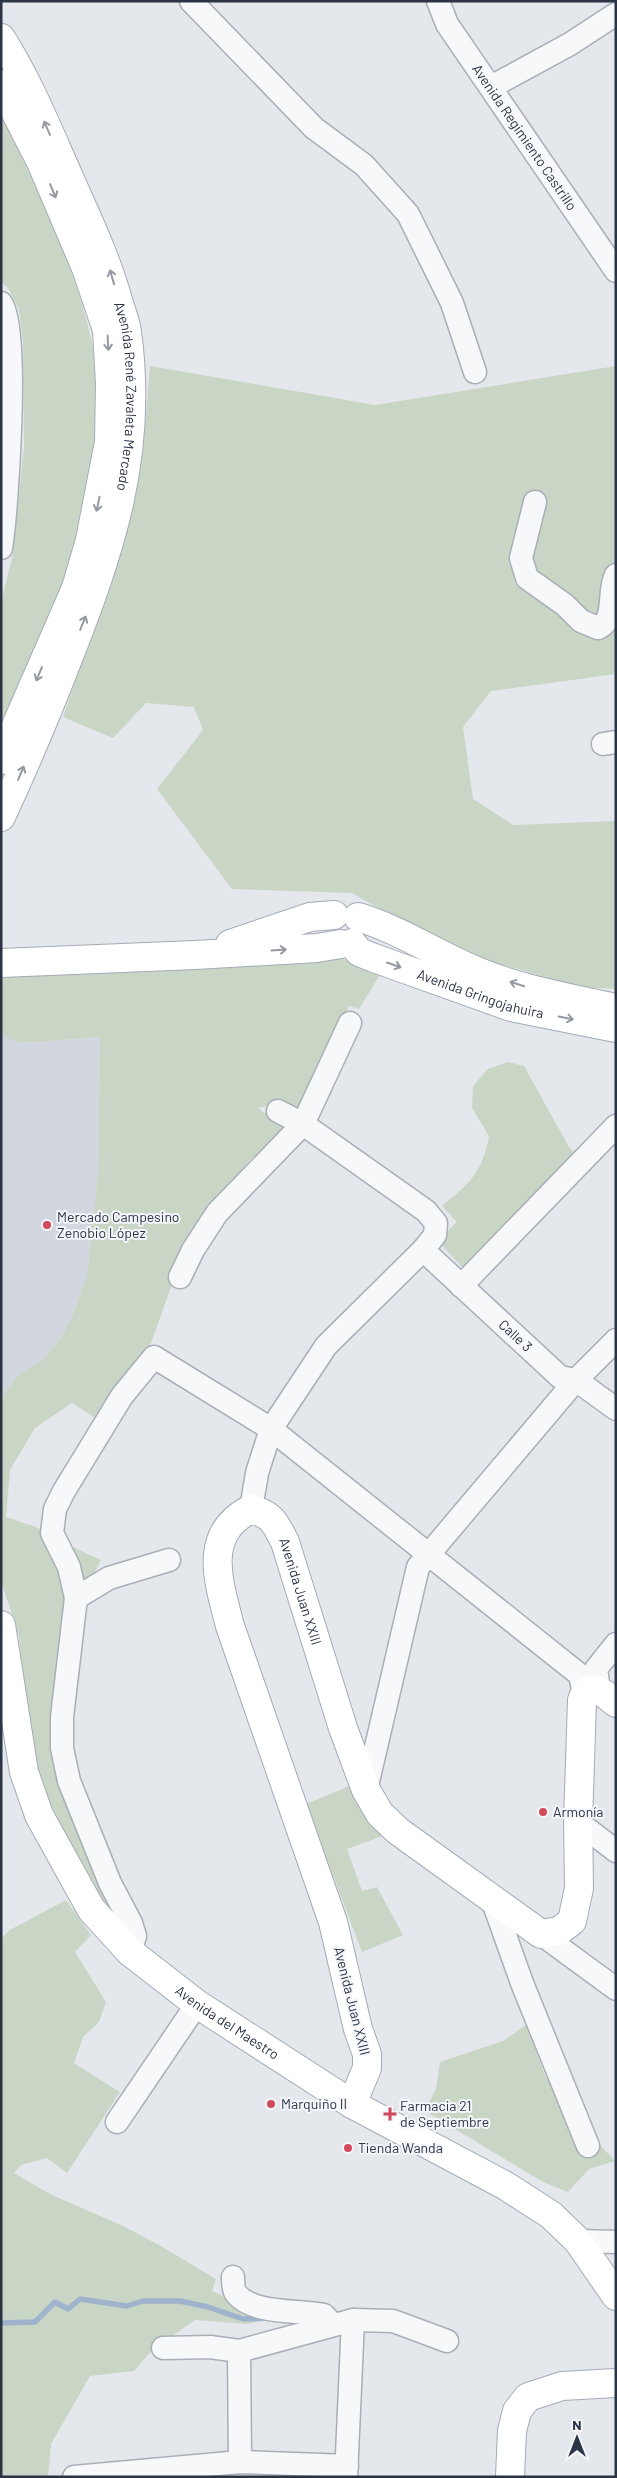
<svg xmlns="http://www.w3.org/2000/svg" width="617" height="2478" viewBox="0 0 617 2478" font-family="Barlow,sans-serif">
  <style>
    .built { fill: #d2d6de }
    .green { fill: #c9d6c5 }
    .lines { fill: none; stroke-linecap: round; stroke-linejoin: round }
    .stream { stroke: #9fb4cc; stroke-width: 5.5 }
    .minor-casing { stroke: #a9aeb7; stroke-width: 25 }
    .major-casing { stroke: #a3abb8; stroke-width: 30 }
    .minor { stroke: #f7f8fa; stroke-width: 22 }
    .major { stroke: #fff; stroke-width: 28 }
    .oneway { stroke: #959aa2 }
    .poi-dot { fill: #d1495b; stroke: #f4f6f9; stroke-width: 2 }
    .labels { text-anchor: middle; stroke-width: 4; stroke-linejoin: round; paint-order: stroke }
    .street-label { font-size: 14px; fill: #2b3445; stroke: #f4f6f9 }
    .poi-label { font-size: 14px; fill: #2b3445; stroke: #f4f6f9; text-anchor: start }
  </style>
  <rect width="100%" height="100%" fill="#e4e7ec"/>
  <polygon class="built" points="1,1036 21,1043 100,1037 98,1173 87,1276 73,1315 62,1336 45,1358 17,1376 1,1397"/>
  <g class="green">
    <path d="M 1,113 C 43,202 89,291 100,390 C 103,421 97,457 90,487 C 86,507 83,528 78,547 C 58,611 29,671 1,732 L 1,602 L 13,554 L 24,446 L 23,343 L 19,309 L 8,288 L 1,282 Z"/>
    <polygon points="150,366 375,405 616,366 616,674 491,691 463,727 473,799 513,825 616,821 616,989 580,987 455,951 352,893 232,889 157,789 203,730 194,707 146,703 113,738 63,717 129,525 143,451"/>
    <polygon points="327,953 381,973 359,1009 349,1006 299,1113 276,1104 258,1108 285,1127 248,1162 201,1222 182,1256 145,1360 100,1421 72,1403 35,1428 10,1470 6,1517 36,1527 57,1540 101,1560 89,1582 55,1724 124,1930 97,1895 61,1837 40,1780 29,1744 19,1636 1,1581 1,1397 17,1376 45,1358 62,1336 73,1315 87,1276 98,1173 100,1037 21,1043 1,1036 1,974"/>
    <path d="M 508,1062 L 524,1066 L 569,1147 L 576,1155 L 463,1268 L 438,1241 L 457,1222 L 442,1206 C 470,1183 482,1173 489,1136 L 472,1108 L 473,1086 L 488,1069 Z"/>
    <polygon points="354,1784 388,1834 347,1849 362,1891 377,1887 403,1935 362,1952 306,1804"/>
    <polygon points="66,1900 91,1935 75,1952 106,2002 99,2022 83,2037 74,2063 120,2092 67,2173 47,2158 21,2165 14,2173 50,2194 123,2226 159,2245 216,2279 212,2291 247,2307 280,2317 247,2324 195,2320 152,2350 134,2371 90,2376 51,2444 48,2477 1,2477 1,1938 10,1930"/>
    <polygon points="526,2025 546,2078 558,2091 581,2152 600,2145 615,2161 589,2169 568,2192 543,2182 425,2111 436,2088 440,2062 503,2041"/>
  </g>
  <g class="lines">
    <polyline class="stream" points="1,2323 35,2322 55,2302 68,2309 80,2299 127,2306 143,2301 180,2301 208,2307 243,2319 266,2318"/>
    <g class="minor-casing">
      <g id="minor">
        <polyline points="191,1 314,128 364,165 408,214 452,303 475,372"/>
        <path id="s1" d="M 438,1 L 447,24 L 616,271"/>
        <polyline points="491,87 570,44 616,14"/>
        <path d="M 1,303 C 20,323 7,514 1,548"/>
        <path d="M 535,502 L 521,558 L 527,578 L 565,605 L 581,621 L 598,628 C 617,620 607,591 616,575"/>
        <polyline points="603,744 616,742"/>
        <path id="s2" d="M 423,1250 L 560,1377 L 576,1380 L 616,1409"/>
        <polyline points="180,1277 193,1250 217,1213 303,1124 350,1023"/>
        <polyline points="461,1286 616,1126"/>
        <polyline points="251,1509 257,1473 271,1429 326,1346 423,1250 435,1235 436,1223 426,1211 303,1124 278,1111"/>
        <polyline points="76,1598 109,1578 169,1560"/>
        <polyline points="599,1689 596,1669 616,1644"/>
        <polyline points="366,1790 418,1567 576,1380 616,1340"/>
        <polyline points="578,1822 616,1851"/>
        <polyline points="492,1899 522,1983 588,2146"/>
        <polyline points="541,1934 616,1989"/>
        <polyline points="130,1952 135,1936 131,1923 110,1883 69,1781 62,1748 62,1717 76,1598 69,1567 52,1533 55,1509 64,1491 122,1396 154,1357 271,1429 580,1675 584,1694"/>
        <polyline points="117,2122 197,2004"/>
        <polyline points="578,2241 616,2242"/>
        <path d="M 233,2277 C 233,2282 233,2288 235,2292 C 250,2315 301,2310 324,2315 L 333,2325"/>
        <polyline points="163,2348 210,2347 239,2351 353,2320 393,2321 447,2341"/>
        <polyline points="239,2351 240,2462"/>
        <polyline points="74,2477 240,2462 347,2466"/>
        <polyline points="346,2477 353,2320"/>
      </g>
    </g>
    <g class="major-casing">
      <g id="major">
        <path id="s3" d="M 1,38 C 29,82 48,130 69,177 C 87,218 106,257 118,300 C 121,311 126,322 127,332 C 144,455 110,552 66,664 C 46,716 24,767 1,817"/>
        <polyline points="1,84 41,162 86,268 107,330 110,384 109,442 90,540 76,588 1,760"/>
        <path d="M 358,917 C 399,929 439,956 479,972 C 523,990 570,998 616,1008"/>
        <path id="s4" d="M 352,943 L 359,952 L 374,958 L 511,1007 L 616,1028"/>
        <polyline points="230,944 310,917 334,915"/>
        <polyline points="1,963 195,955 317,948 341,944"/>
        <path id="s5" d="M 1,1625 L 24,1772 L 39,1815 L 91,1909 L 130,1952 L 197,2004 L 352,2104 L 506,2186 L 551,2215 L 578,2241 L 616,2296"/>
        <path id="s6" d="M 352,2104 L 367,2068 L 367,2054 L 358,2029 L 333,1922 L 230,1626 C 219,1583 201,1534 251,1509 C 273,1515 275,1523 285,1542 L 343,1728 L 366,1790 L 380,1814 L 398,1831 L 541,1934 L 559,1931 L 572,1921 L 579,1888 L 578,1822 L 582,1700 C 589,1679 605,1694 616,1703"/>
        <polyline points="510,2477 512,2431 517,2411 528,2397 562,2386 616,2383"/>
      </g>
    </g>
    <use href="#minor" class="minor"/>
    <use href="#major" class="major"/>
  </g>
  <defs><path id="oneway-shaft" d="M-6 0H5M1.5-3L5.5 0L1.5 3" fill="none" stroke-width="1.6" stroke-linecap="round" stroke-linejoin="round" transform="scale(1.25)"/></defs>
  <g class="oneway">
    <use href="#oneway-shaft" transform="translate(47 128) rotate(-114)"/>
    <use href="#oneway-shaft" transform="translate(53 191) rotate(67)"/>
    <use href="#oneway-shaft" transform="translate(112 277) rotate(-106)"/>
    <use href="#oneway-shaft" transform="translate(108 343) rotate(87)"/>
    <use href="#oneway-shaft" transform="translate(98 504) rotate(102)"/>
    <use href="#oneway-shaft" transform="translate(83 623) rotate(-68)"/>
    <use href="#oneway-shaft" transform="translate(39 674) rotate(113)"/>
    <use href="#oneway-shaft" transform="translate(21 773) rotate(-67)"/>
    <use href="#oneway-shaft" transform="translate(279 950) rotate(-4)"/>
    <use href="#oneway-shaft" transform="translate(394 965) rotate(19)"/>
    <use href="#oneway-shaft" transform="translate(517 984) rotate(-162)"/>
    <use href="#oneway-shaft" transform="translate(566 1018) rotate(11)"/>
  </g>
  <g class="poi-dot">
    <circle cx="47" cy="1225" r="5"/>
    <circle cx="543" cy="1812" r="5"/>
    <circle cx="271" cy="2104" r="5"/>
    <path d="M387.5 2106.5h5v5h5v5h-5v5h-5v-5h-5v-5h5z"/>
    <circle cx="348" cy="2148" r="5"/>
  </g>
  <g class="labels">
    <g class="street-label">
      <text dy="5" stroke="none"><textPath href="#s1" startOffset="162">Avenida Regimiento Castrillo</textPath></text>
      <text dy="5" stroke="none"><textPath href="#s3" startOffset="385">Avenida René Zavaleta Mercado</textPath></text>
      <text dy="5" stroke="none"><textPath href="#s4" startOffset="140">Avenida Gringojahuira</textPath></text>
      <text dy="5" stroke="none"><textPath href="#s2" startOffset="126">Calle 3</textPath></text>
      <text dy="5" stroke="none"><textPath href="#s6" startOffset="736">Avenida Juan XXIII</textPath></text>
      <text transform="translate(352 2001) rotate(76)" y="5">Avenida Juan XXIII</text>
      <text dy="5" stroke="none"><textPath href="#s5" startOffset="480">Avenida del Maestro</textPath></text>
    </g>
    <g class="poi-label">
      <text x="57" y="1222">Mercado Campesino<tspan x="57" dy="16">Zenobio López</tspan></text>
      <text x="553" y="1817">Armonía</text>
      <text x="281" y="2109">Marquiño II</text>
      <text x="400" y="2111">Farmacia 21<tspan x="400" dy="16">de Septiembre</tspan></text>
      <text x="358" y="2153">Tienda Wanda</text>
    </g>
  </g>
  <rect width="617" height="2478" fill="none" stroke="#2b3445" stroke-width="5"/>
  <g transform="translate(577 2438)" stroke="#f4f6f9" stroke-width="4" paint-order="stroke">
  <path d="M0-4L9 19L0 12L-9 19Z" fill="#2b3445"/>
  <text y="-8" font-size="14" font-weight="bold" text-anchor="middle" fill="#2b3445">N</text>
  </g>
</svg>
